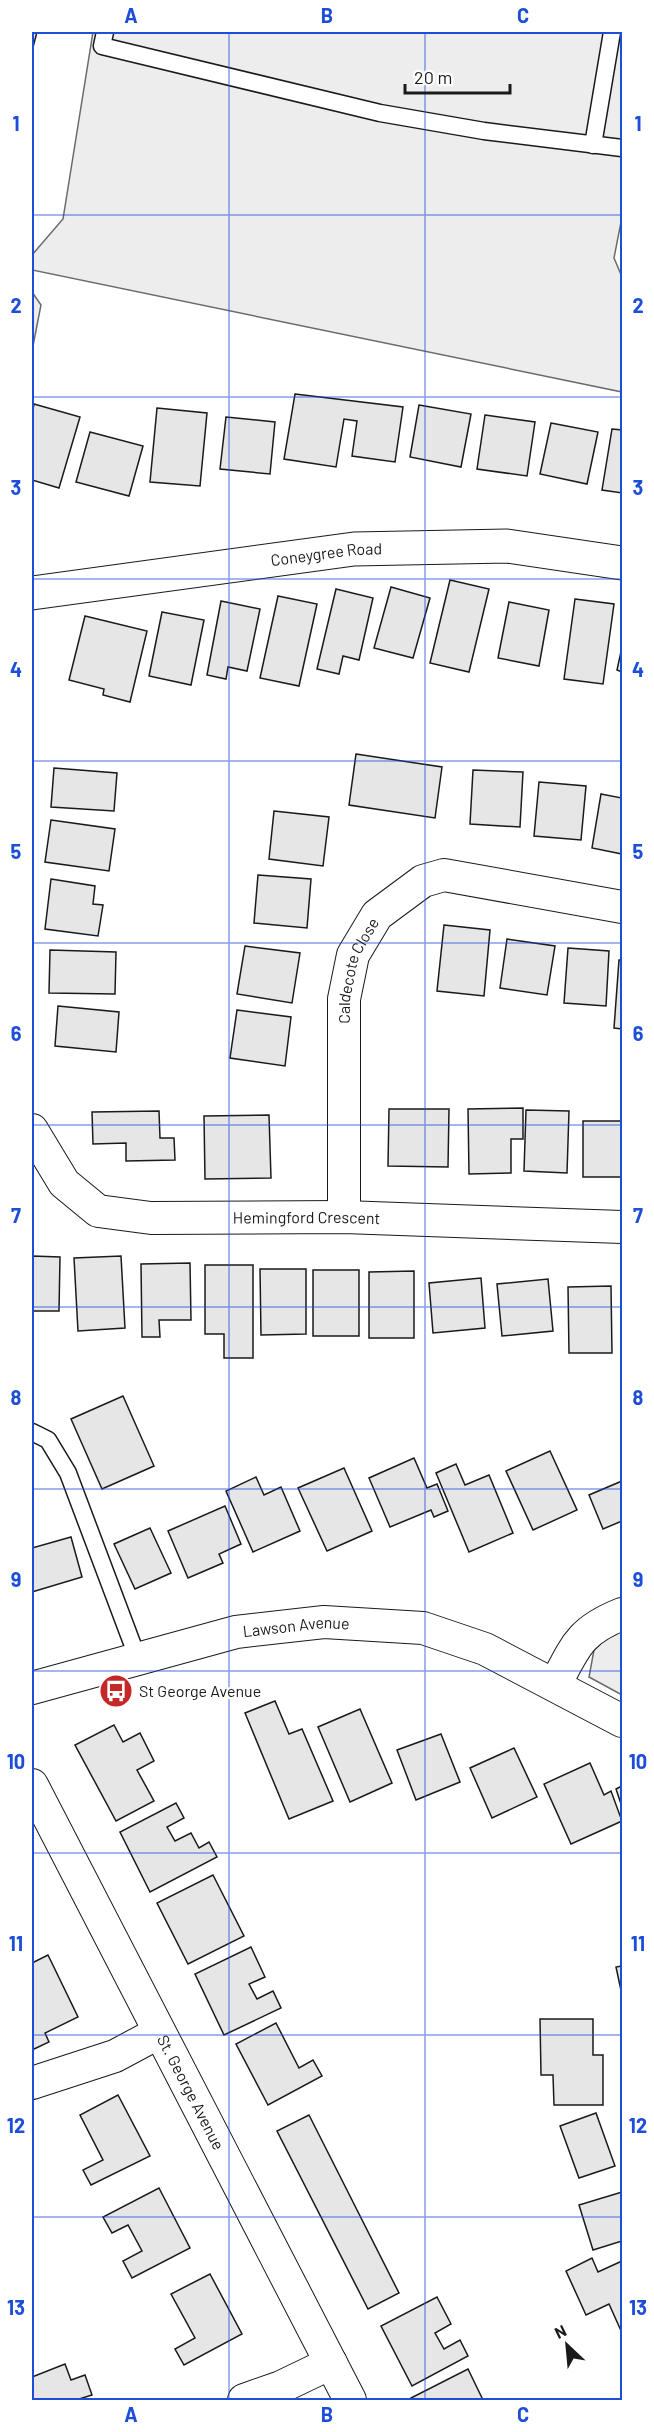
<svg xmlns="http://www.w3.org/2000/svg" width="654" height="2432" viewBox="0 0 654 2432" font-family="Barlow,sans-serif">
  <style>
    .built { fill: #ededed; stroke: #6a6a6a; stroke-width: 1.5 }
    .building { fill: #e6e6e6; stroke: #1a1a1a; stroke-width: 1.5 }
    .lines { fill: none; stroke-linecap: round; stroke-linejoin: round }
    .lane-casing { stroke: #1a1a1a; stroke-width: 19 }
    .street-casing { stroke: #1a1a1a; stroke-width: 34 }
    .secondary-casing { stroke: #1a1a1a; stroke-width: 35 }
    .lane { stroke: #fff; stroke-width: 16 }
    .street { stroke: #fff; stroke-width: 32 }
    .secondary { stroke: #fff; stroke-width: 33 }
    .grid { fill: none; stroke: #1d4ed8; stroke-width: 1.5; stroke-opacity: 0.55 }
    .labels { text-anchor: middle; stroke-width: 4.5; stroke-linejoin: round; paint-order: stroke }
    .street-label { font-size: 16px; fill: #1a1a1a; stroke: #fff }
    .poi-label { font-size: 16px; fill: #1a1a1a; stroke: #fff; text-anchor: start }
    .neatline { fill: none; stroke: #1d4ed8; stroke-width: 2 }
    .grid-label { font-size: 20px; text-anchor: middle; font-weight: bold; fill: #1d4ed8 }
  </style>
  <rect width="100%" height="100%" fill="#fff"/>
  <g class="built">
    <polygon points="93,32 622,32 622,217 614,258 622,277 622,392 32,270 32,255 63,219"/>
    <polygon points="32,292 41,305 32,351"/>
    <polygon points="622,1624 622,1695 589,1677 594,1650"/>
  </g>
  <g class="building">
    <polygon points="32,32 37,32 32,51"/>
    <polygon points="295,394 403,407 395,462 352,456 357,421 344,419 336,467 284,459"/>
    <polygon points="34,404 80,417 59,488 32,480 32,414"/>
    <polygon points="419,405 471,414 461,467 410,457"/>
    <polygon points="157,408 207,413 200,486 150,482"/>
    <polygon points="485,415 535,422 527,476 477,469"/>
    <polygon points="226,417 275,422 270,474 220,469"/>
    <polygon points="551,423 598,432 587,484 540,474"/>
    <polygon points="612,429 622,430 622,493 602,490"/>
    <polygon points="90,432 143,446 129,496 76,482"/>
    <polygon points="450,580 489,589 469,672 430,663"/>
    <polygon points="391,587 430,598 413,658 374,648"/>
    <polygon points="336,589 373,598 359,660 343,656 339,674 317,669"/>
    <polygon points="278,596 317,604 299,686 260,678"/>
    <polygon points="575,599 614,604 603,684 564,679"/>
    <polygon points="221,601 260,609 247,671 228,667 226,679 207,675"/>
    <polygon points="509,602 549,610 539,666 498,658"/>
    <polygon points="162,612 204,620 191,685 149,676"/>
    <polygon points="85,616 147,631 130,702 103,695 104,689 69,680"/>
    <polygon points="622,647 622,672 617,670"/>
    <polygon points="356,754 442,767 435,818 349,805"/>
    <polygon points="54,768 117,773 114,811 51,807"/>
    <polygon points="473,770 523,772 520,827 470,824"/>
    <polygon points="539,782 586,786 581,840 534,836"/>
    <polygon points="601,794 622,798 622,854 592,848"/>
    <polygon points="274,811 329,817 323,866 269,859"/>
    <polygon points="51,820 115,829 109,871 45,862"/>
    <polygon points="258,875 311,879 307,928 254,923"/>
    <polygon points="51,879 95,886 93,904 103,905 98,936 45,929"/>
    <polygon points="444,925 490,930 484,996 437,991"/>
    <polygon points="507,939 555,946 547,995 500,988"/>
    <polygon points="245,946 300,953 292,1003 237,994"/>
    <polygon points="568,948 609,951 606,1006 564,1003"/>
    <polygon points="50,950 116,952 115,994 49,993"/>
    <polygon points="619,960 622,960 622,1029 614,1028"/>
    <polygon points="58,1006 119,1012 116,1052 55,1046"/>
    <polygon points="237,1010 291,1017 285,1066 230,1058"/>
    <polygon points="523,1108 523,1139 511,1139 511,1173 469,1174 468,1109"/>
    <polygon points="389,1109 449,1109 448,1167 388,1166"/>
    <polygon points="526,1110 569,1111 567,1173 524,1171"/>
    <polygon points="159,1111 160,1138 174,1138 175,1160 126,1161 126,1143 93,1144 92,1112"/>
    <polygon points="269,1115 271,1178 205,1179 204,1116"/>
    <rect x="583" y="1121" width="39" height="56"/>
    <polygon points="32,1256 60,1257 59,1311 32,1311"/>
    <polygon points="121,1256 125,1328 78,1331 74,1258"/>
    <polygon points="190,1263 191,1320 159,1320 160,1337 142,1337 141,1264"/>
    <polygon points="205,1265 253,1265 253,1358 224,1358 224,1334 205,1334"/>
    <polygon points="260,1269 306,1269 306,1334 261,1335"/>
    <rect x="313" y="1270" width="46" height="66"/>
    <polygon points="414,1271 414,1338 369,1338 369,1272"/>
    <polygon points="481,1278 485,1328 433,1333 429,1283"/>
    <polygon points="548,1279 553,1331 502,1336 497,1284"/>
    <polygon points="611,1286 612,1353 569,1353 568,1287"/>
    <polygon points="123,1396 154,1466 102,1489 71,1419"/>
    <polygon points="550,1451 577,1510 533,1530 506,1471"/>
    <polygon points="414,1458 427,1488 437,1484 448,1511 434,1517 431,1510 390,1527 369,1478"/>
    <polygon points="456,1464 465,1485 489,1475 513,1533 469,1552 436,1473"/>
    <polygon points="344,1468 372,1531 327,1551 298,1488"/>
    <polygon points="256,1477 264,1495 281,1487 300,1531 253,1552 226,1491"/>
    <polygon points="622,1481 622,1521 603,1529 589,1495"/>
    <polygon points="225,1506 241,1544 219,1554 223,1563 188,1578 168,1531"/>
    <polygon points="150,1528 171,1573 135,1589 114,1544"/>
    <polygon points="71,1537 82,1577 32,1592 32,1548"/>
    <polygon points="275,1701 289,1734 302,1729 333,1801 289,1819 245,1713"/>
    <polygon points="360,1709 392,1783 350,1802 318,1727"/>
    <polygon points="114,1725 123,1742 140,1733 154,1761 137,1770 154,1801 116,1821 75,1745"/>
    <polygon points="441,1734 460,1782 416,1800 397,1750"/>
    <polygon points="514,1748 537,1797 492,1818 470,1768"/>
    <polygon points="590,1763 604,1795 611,1791 622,1821 571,1844 544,1784"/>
    <polygon points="622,1786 622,1807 616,1789"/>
    <polygon points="176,1803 184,1818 167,1827 175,1841 191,1833 199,1848 209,1842 217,1857 150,1892 120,1832"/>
    <polygon points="213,1875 244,1936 188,1964 157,1903"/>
    <polygon points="251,1947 265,1977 249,1984 257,1999 273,1991 281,2008 224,2035 195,1974"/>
    <polygon points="48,1955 78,2017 45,2033 49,2042 32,2050 32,1963"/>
    <polygon points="622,1966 622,1995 616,1967"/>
    <polygon points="540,2019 593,2019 593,2055 603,2055 603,2105 554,2105 553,2075 541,2075"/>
    <polygon points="276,2023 299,2068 313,2060 322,2076 268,2105 236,2044"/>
    <polygon points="118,2095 150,2156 91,2185 83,2170 103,2160 80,2115"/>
    <polygon points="596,2113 615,2166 579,2178 560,2126"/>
    <polygon points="309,2115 399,2293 368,2309 277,2131"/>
    <polygon points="159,2188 190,2248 132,2278 123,2261 142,2251 128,2225 112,2233 103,2217"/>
    <polygon points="622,2192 622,2241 593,2250 579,2205"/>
    <polygon points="592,2258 598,2272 622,2261 622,2333 609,2304 586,2315 566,2271"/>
    <polygon points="210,2274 242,2334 184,2365 175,2349 195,2338 171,2294"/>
    <polygon points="437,2297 451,2324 435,2333 444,2349 460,2340 468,2356 412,2386 381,2326"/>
    <polygon points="65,2364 71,2380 85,2375 92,2395 76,2400 32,2400 32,2377"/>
    <polygon points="468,2369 483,2400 413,2400 411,2398"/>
  </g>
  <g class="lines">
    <g class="lane-casing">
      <g id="lane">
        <polyline points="105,32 102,46 380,113 484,131 622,148"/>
        <polyline points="593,145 612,32"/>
        <polyline points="32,1432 48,1440 68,1473 138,1659"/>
      </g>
    </g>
    <g class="street-casing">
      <g id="street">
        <path id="s1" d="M 32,1130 L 64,1183 L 98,1211 L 151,1218 L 344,1217 L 622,1227"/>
        <path id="s2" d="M 344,1217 L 344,999 L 353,955 L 377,915 L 423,881 L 444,875 L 622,907"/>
        <path d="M 555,1685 C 575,1647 579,1631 622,1614"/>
        <path id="s3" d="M 32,1688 L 236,1632 L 324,1622 L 423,1628 L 485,1649 L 622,1721"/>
        <path id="s4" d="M 32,1785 L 350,2400"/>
        <polyline points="32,2083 115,2056 158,2033"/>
        <polyline points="244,2400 281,2387 331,2363"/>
      </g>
    </g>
    <g class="secondary-casing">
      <g id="secondary">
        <path id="s5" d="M 32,593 L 354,549 L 507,546 L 622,563"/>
      </g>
    </g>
    <use href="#lane" class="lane"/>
    <use href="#street" class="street"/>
    <use href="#secondary" class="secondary"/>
  </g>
  <path class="grid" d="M 229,32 L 229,2400M 425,32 L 425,2400M 32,215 L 622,215M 32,397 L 622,397M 32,579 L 622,579M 32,761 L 622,761M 32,943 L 622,943M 32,1125 L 622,1125M 32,1307 L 622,1307M 32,1489 L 622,1489M 32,1671 L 622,1671M 32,1853 L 622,1853M 32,2035 L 622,2035M 32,2217 L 622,2217"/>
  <defs>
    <g id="bus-disc" transform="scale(1.725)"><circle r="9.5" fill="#c62828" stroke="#fff"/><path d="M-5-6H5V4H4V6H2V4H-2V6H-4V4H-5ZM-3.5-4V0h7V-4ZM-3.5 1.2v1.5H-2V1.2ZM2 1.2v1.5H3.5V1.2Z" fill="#fff"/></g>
  </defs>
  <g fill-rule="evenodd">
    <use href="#bus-disc" x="116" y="1691"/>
  </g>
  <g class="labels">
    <g class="street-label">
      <text dy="6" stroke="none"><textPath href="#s5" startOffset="297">Coneygree Road</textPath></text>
      <text dy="6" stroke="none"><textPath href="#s2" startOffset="249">Caldecote Close</textPath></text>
      <text dy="6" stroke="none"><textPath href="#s1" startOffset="315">Hemingford Crescent</textPath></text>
      <text dy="6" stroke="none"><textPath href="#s3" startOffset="272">Lawson Avenue</textPath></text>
      <text dy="6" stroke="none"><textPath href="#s4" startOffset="346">St. George Avenue</textPath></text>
    </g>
    <g class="poi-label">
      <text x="139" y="1697">St George Avenue</text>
    </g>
  </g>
  <rect width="654" height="2432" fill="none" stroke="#ffffff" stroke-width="66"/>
  <g transform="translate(567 2345) rotate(334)" stroke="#ffffff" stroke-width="4.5" paint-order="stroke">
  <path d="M0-4.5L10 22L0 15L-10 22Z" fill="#1a1a1a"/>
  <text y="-9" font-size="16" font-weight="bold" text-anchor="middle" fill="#1a1a1a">N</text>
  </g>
  <path d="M405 84v9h105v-9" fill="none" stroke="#1a1a1a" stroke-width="3"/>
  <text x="414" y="84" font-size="18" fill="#1a1a1a" stroke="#ffffff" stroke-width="4.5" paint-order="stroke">20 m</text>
  <rect x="33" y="33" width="588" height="2366" class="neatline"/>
  <g class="grid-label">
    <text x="131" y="23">A</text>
    <text x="327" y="23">B</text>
    <text x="523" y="23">C</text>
    <text x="16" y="131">1</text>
    <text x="638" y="131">1</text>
    <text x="16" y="313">2</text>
    <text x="638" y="313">2</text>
    <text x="16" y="495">3</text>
    <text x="638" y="495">3</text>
    <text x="16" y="677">4</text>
    <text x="638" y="677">4</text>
    <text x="16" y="859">5</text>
    <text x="638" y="859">5</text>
    <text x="16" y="1041">6</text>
    <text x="638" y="1041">6</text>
    <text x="16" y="1223">7</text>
    <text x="638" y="1223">7</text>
    <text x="16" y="1405">8</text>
    <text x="638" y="1405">8</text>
    <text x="16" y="1587">9</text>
    <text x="638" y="1587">9</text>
    <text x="16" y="1769">10</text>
    <text x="638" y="1769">10</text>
    <text x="16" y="1951">11</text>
    <text x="638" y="1951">11</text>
    <text x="16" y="2133">12</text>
    <text x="638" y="2133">12</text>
    <text x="16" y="2315">13</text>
    <text x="638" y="2315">13</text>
    <text x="131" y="2422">A</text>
    <text x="327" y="2422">B</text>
    <text x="523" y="2422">C</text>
  </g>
</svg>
